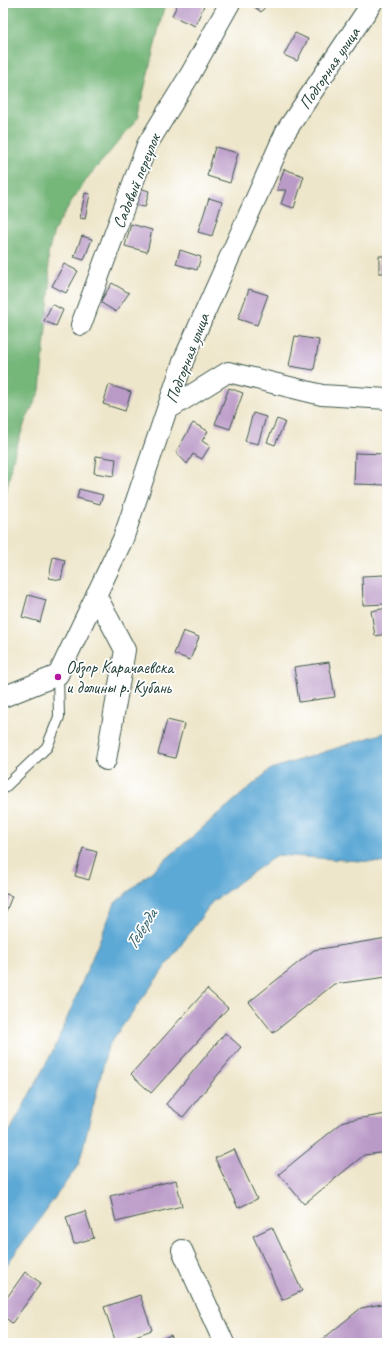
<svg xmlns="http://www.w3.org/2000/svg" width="390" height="1346" viewBox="0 0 390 1346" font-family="Caveat,sans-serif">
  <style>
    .forest { fill: #74b679; stroke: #4a7a56 }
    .water { fill: #5da9d5; stroke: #3e7384 }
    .building { fill: #ba9ac7 }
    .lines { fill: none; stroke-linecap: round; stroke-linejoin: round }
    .service-casing { stroke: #3e564a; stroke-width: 12 }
    .minor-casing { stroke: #3e564a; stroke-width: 22 }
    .service { stroke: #fff; stroke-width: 10 }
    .minor { stroke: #fff; stroke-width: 20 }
    .poi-dot { fill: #b5179e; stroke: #fff; stroke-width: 1.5 }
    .labels { text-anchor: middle; stroke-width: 3.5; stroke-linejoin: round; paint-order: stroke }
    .street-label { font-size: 17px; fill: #1f3d34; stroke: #fff }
    .poi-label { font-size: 17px; fill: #1f3d34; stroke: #fff; text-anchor: start }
    .water-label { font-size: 18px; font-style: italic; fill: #35636c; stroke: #fff }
  </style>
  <rect width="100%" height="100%" fill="#fff"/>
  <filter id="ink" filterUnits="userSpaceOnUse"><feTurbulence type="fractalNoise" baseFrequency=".025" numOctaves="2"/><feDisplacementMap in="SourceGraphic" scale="8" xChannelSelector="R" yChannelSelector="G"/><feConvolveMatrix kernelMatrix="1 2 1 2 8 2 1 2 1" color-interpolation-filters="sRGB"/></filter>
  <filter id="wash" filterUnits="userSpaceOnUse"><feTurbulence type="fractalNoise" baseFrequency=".012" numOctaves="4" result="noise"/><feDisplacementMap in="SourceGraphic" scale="16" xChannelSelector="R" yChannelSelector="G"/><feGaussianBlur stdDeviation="0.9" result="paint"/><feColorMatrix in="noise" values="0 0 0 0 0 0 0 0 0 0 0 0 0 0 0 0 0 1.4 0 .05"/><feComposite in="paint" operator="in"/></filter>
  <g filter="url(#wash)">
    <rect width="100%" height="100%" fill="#eee6ca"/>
    <polygon class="forest" points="3,3 165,3 137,119 109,153 89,176 71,202 54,231 48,254 50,286 40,391 25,422 15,451 7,488 3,519"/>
    <polygon class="water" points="387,732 387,863 277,855 212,902 108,1046 79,1164 3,1270 3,1144 56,1045 115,903 271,769"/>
    <g id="blocks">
      <g class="building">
        <polygon points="178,3 205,3 195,26 172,16"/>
        <polygon points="249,3 268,3 261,12"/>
        <polygon points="295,33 308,39 297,61 284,55"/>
        <polygon points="215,147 238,153 230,183 207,176"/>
        <polygon points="284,169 304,176 294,208 281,204 286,190 277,190"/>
        <polygon points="139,188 149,191 145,207 135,205"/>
        <polygon points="85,193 90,194 85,219 80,218"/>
        <polygon points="209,198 222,202 212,236 198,232"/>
        <polygon points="131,224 152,230 147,252 125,246"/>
        <polygon points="82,236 92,239 84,260 74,257"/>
        <polygon points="180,250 201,257 197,270 176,264"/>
        <rect x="379" y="256" width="8" height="17"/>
        <polygon points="64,264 78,271 66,293 52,286"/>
        <polygon points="112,283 129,293 116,312 100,302"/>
        <polygon points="249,289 268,295 257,325 238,319"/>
        <polygon points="52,304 63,310 56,326 44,321"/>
        <polygon points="295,336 319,340 314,370 289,366"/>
        <polygon points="109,385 131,392 125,411 103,404"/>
        <polygon points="229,388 243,393 230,429 215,424"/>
        <polygon points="253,413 266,417 258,444 245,441"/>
        <polygon points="277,419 285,422 275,445 267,442"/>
        <polygon points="193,423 208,431 202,441 210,446 202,459 193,454 187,464 176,452"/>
        <polygon points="355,453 387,454 387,485 354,484"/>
        <polygon points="96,456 116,459 114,476 94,473"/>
        <polygon points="79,489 103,495 100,504 77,498"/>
        <polygon points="53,557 65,560 61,580 49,578"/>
        <polygon points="385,575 386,604 363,605 362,576"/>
        <polygon points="28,595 46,600 40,622 22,617"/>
        <polygon points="387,608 387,634 375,636 371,611"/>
        <polygon points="183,631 199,637 190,660 174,654"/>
        <polygon points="329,662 335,697 299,702 294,667"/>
        <polygon points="167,720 184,724 175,758 158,754"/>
        <polygon points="83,848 97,852 89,880 75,876"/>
        <polygon points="3,893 12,896 3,919"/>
        <polygon points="387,938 387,977 334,984 273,1033 249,1002 314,950"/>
        <polygon points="207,989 228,1008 151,1093 131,1074"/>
        <polygon points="225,1033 241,1047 183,1117 166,1104"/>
        <polygon points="387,1114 387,1152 364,1155 304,1204 279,1174 344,1121"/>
        <polygon points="234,1149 257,1199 238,1208 215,1158"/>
        <polygon points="176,1180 182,1206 116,1222 110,1196"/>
        <polygon points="85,1211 94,1238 74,1244 66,1217"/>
        <polygon points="272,1227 302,1291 282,1300 253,1236"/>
        <polygon points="25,1272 41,1283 12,1323 3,1316 3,1303"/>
        <polygon points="140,1295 152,1330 116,1343 104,1307"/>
        <polygon points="387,1303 387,1343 318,1343 361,1308"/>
        <polygon points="171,1335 174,1343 152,1343"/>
      </g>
    </g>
  </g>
  <g filter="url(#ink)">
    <use href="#blocks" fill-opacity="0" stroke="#3e564a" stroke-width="1"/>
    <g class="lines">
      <g class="service-casing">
        <polyline id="service" points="3,789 47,747 59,717 58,675"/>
      </g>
      <g class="minor-casing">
        <g id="minor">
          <polyline points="81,325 147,145 191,73 230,3"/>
          <polyline points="167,410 228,372 322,395 387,399"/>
          <polyline points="96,595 125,650 106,760"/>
          <polyline points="3,697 58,675 123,539 184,359 286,131 372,3"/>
          <polyline points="182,1250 224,1343"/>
        </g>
      </g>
      <use href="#service" class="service"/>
      <use href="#minor" class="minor"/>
    </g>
  </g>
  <circle class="poi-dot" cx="58" cy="677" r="4"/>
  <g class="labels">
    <g class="street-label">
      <text transform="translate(329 68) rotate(-56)" y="6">Подгорная улица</text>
      <text transform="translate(136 181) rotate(-68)" y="6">Садовый переулок</text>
      <text transform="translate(187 358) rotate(-69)" y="6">Подгорная улица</text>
    </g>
    <g class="poi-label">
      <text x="66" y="673">Обзор Карачаевска<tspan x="66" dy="20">и долины р. Кубань</tspan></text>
    </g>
    <g class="water-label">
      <text transform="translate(141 929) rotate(-58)" y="6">Теберда</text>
    </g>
  </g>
  <rect width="390" height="1346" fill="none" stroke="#fff" stroke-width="16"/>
</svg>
